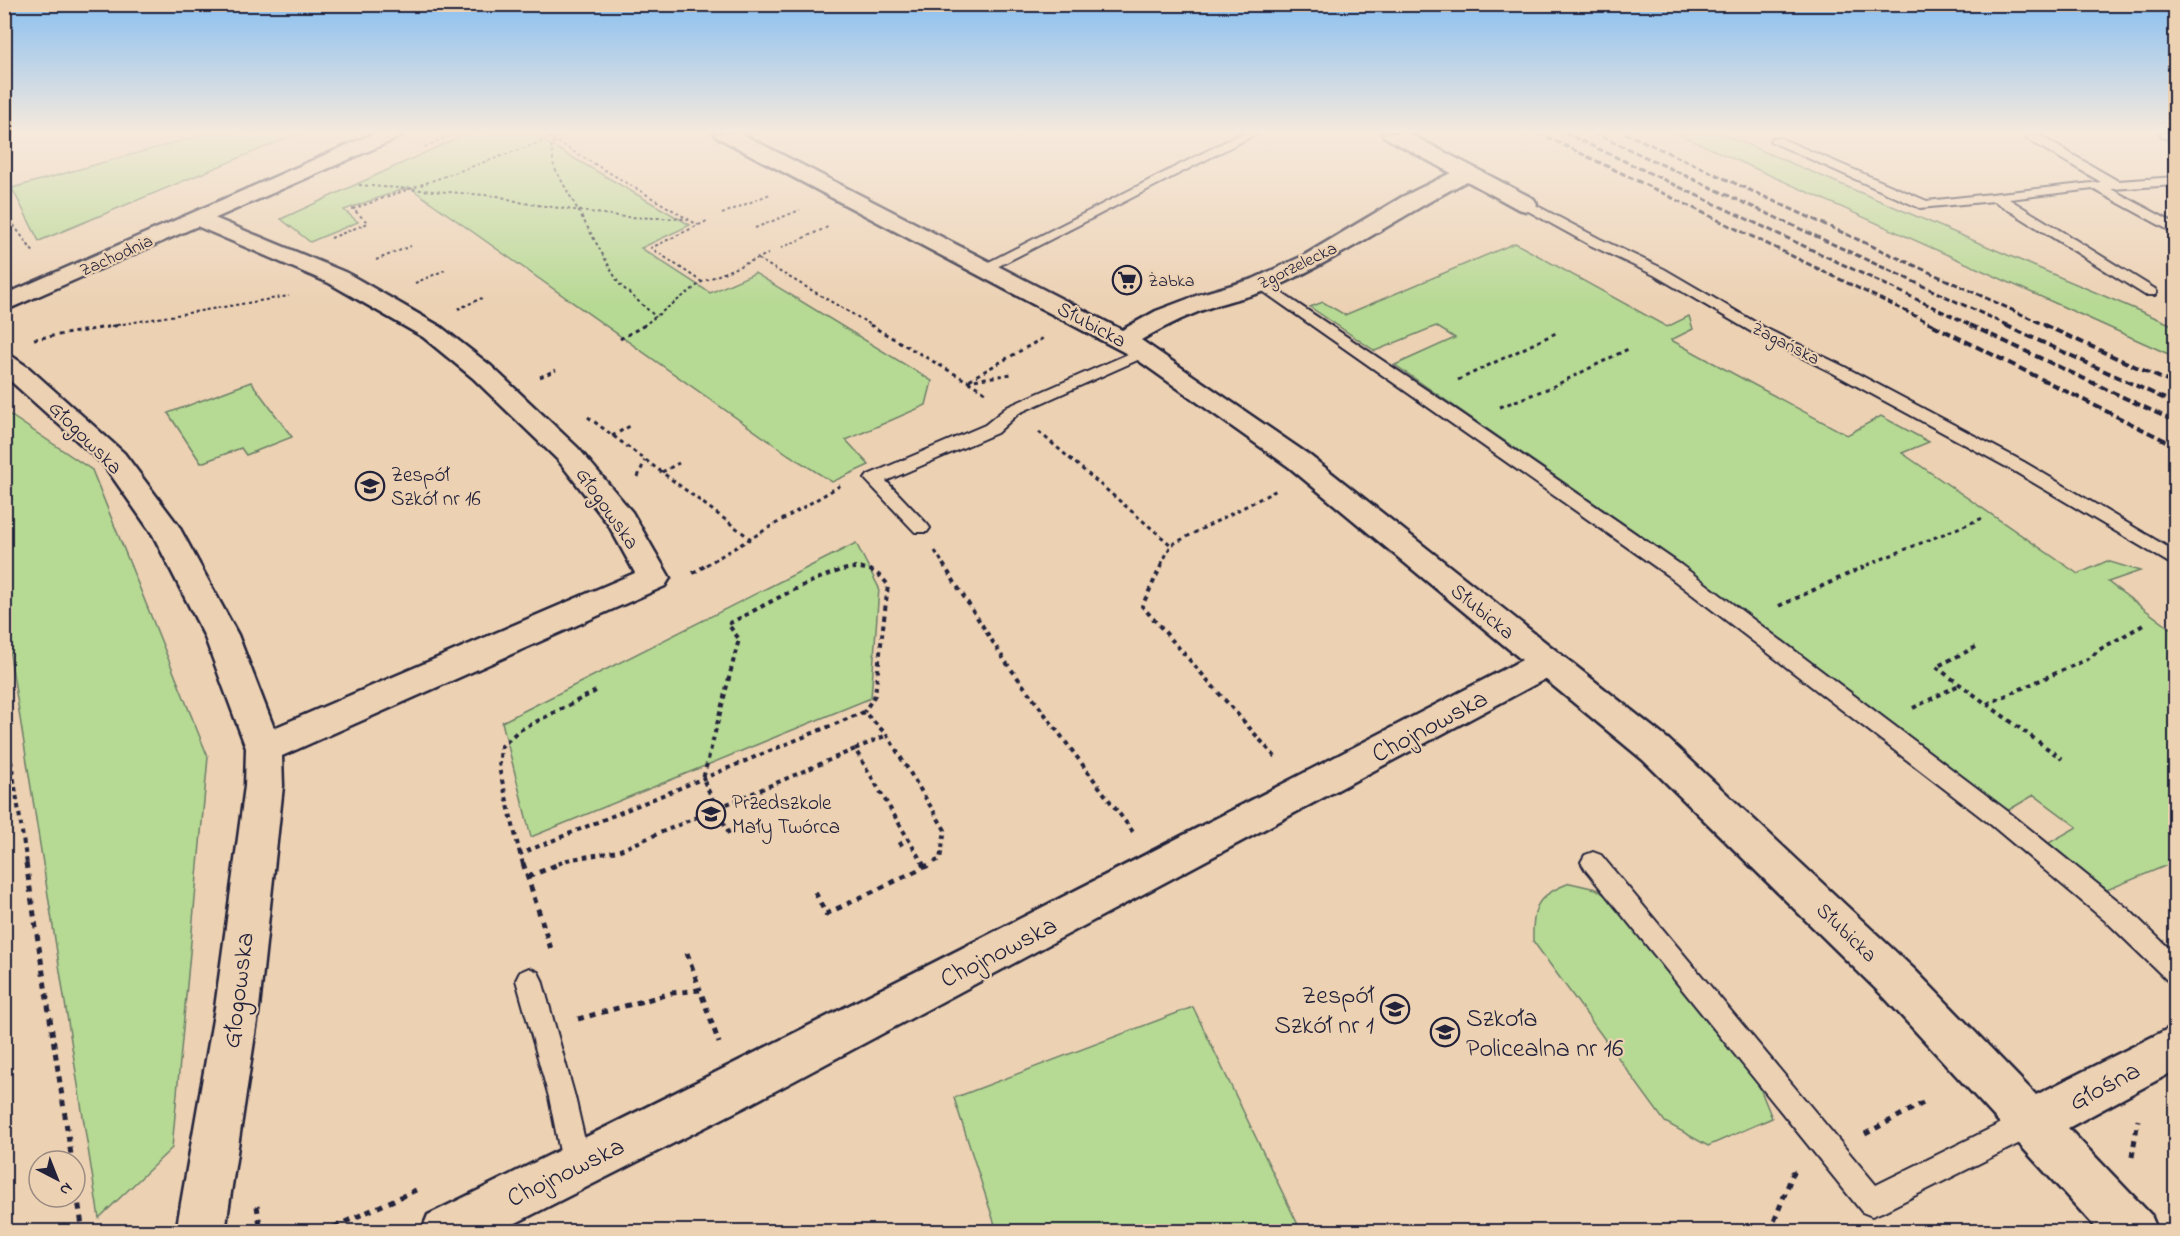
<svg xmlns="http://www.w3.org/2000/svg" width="2180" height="1236" viewBox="0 0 2180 1236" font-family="'Indie Flower',sans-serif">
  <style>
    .green { fill: #b6d993; stroke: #6c7e67; stroke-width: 1.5 }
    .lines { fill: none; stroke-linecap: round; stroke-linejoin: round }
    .service-casing { stroke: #22223b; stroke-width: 4 }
    .minor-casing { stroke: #22223b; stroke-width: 5 }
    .tertiary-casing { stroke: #22223b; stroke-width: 5 }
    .path-far3 { stroke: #22223b; stroke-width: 2; stroke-dasharray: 3 3; stroke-linecap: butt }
    .path-far2 { stroke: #22223b; stroke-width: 3; stroke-dasharray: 4 4; stroke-linecap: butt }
    .path-far1 { stroke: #22223b; stroke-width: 4; stroke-dasharray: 4.5 4.5; stroke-linecap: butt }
    .path { stroke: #22223b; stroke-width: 5; stroke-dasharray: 6 6; stroke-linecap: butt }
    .service { fill: #ecd1b3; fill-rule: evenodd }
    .minor { fill: #ecd1b3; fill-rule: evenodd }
    .tertiary { fill: #ecd1b3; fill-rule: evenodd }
    .rail-far1 { stroke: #22223b; stroke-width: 3; stroke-dasharray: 6 3; stroke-linecap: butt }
    .rail { stroke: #22223b; stroke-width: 4; stroke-dasharray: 8 4; stroke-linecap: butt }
    .labels { text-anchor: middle; stroke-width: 4.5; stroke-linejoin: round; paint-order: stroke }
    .far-street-label { font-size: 18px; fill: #22223b; stroke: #ecd1b3 }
    .far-poi-label { font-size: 18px; fill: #22223b; stroke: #ecd1b3; text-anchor: start }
    .street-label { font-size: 21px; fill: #22223b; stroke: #ecd1b3 }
    .poi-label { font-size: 21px; fill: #22223b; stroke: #ecd1b3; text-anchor: start }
    .near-street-label { font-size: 26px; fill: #22223b; stroke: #ecd1b3 }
    .near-poi-label { font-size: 26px; fill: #22223b; stroke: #ecd1b3; text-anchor: end }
  </style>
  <rect width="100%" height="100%" fill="#ecd1b3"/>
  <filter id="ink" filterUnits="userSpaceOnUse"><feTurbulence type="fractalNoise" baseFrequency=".0167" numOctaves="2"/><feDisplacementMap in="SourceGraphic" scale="12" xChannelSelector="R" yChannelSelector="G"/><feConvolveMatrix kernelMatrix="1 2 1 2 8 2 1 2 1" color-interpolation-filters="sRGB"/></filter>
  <g filter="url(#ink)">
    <g class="green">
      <polygon points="209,133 299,133 39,241 12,188"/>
      <polygon points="468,133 530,133 690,225 641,248 710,293 755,273 932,381 926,405 846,440 869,465 832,482 789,455 409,187 344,210 358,222 310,242 281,219"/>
      <polygon points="1676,133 1720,133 2175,326 2175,357"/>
      <polygon points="1515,243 1667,327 1689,316 1693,329 1671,340 1847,435 1881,416 1929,442 1902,453 2078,574 2107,561 2140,571 2108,582 2175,632 2175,862 2107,890 2047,844 2077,827 2034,795 2007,811 1646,539 1395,365 1455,338 1436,326 1375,351 1310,307 1323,302 1345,315"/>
      <polygon points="251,382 292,437 246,455 241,448 201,463 168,413"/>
      <polygon points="4,411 92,470 208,757 172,1148 99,1218 5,623"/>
      <polygon points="856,543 879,588 871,698 531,837 502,722"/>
      <path d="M 1570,883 L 1596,889 L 1616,903 L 1757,1081 L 1772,1118 L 1708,1146 L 1665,1122 L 1533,941 C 1532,906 1537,895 1570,883 Z"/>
      <polygon points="1193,1007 1301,1231 997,1231 954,1098"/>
    </g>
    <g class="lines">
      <g class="service-casing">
        <g id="service">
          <polygon points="1242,133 1258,133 989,271 979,271 977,268"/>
          <polygon points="2027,133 2035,133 2118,181 2176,177 2176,185 2111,189 2176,224 2176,234 2093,189 2009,199 2155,289 2157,292 2155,295 2145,295 1994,201 1920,208 1770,141 1772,138 1780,138 1927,201 2101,182 2027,139"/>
          <polygon points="1526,200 1600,239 1664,269 1765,328 1843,366 2024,462 2176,552 2176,567 2012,470 1831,372 1755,334 1654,275 1590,245 1521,207 1519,204"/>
          <polygon points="1262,280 1458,411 1681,565 2006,810 2127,908 2176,955 2176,983 2167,980 2109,924 1990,824 1667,575 1257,287 1255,284"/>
          <polygon points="1144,347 1149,349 1152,352 1149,355 1019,413 997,433 886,481 927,524 930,528 927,532 915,532 865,479 868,475 985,425 1007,407"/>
          <polygon points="1593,852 1601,855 1876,1185 2032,1108 2042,1112 2046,1122 2042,1132 1882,1212 1872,1216 1862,1212 1585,869 1581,862 1585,855"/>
          <polygon points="529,968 538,972 542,980 575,1097 591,1167 587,1177 577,1181 567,1177 563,1167 549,1097 516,980 520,972"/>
        </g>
      </g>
      <g class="minor-casing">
        <g id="minor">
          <path d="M 714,133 L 740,133 L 1122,330 L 1156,311 L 1201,294 L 1253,279 L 1303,256 L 1402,197 L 1451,173 L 1385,137 L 1382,133 L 1408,133 L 1534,199 L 1537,204 L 1534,209 L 1526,211 L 1518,209 L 1467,181 C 1402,215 1341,258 1273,288 C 1257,295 1238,298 1220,304 C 1192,313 1167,325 1141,340 L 1309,455 L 1669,740 L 1915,970 L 2036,1095 L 2176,1025 L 2176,1070 L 2068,1128 L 2151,1215 L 2158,1232 L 2100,1232 L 1885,998 L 1643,760 L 1545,679 L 745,1107 L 498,1232 L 421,1232 L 428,1215 C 795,1035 1159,849 1522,660 L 1289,467 L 1135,358 L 717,137 Z"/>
          <polygon points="2160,133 2176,133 2176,142 2163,137"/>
          <polygon points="200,212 347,273 441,327 491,366 578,448 632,512 670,578 665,586 282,756 283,786 259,1008 225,1232 176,1232 215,1008 245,786 246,748 204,635 153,535 104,465 4,375 4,355 13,357 29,368 124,453 178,525 238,635 274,728 635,573 608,524 558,460 473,378 423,337 329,283 192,224 189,219 192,214"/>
        </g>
      </g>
      <g class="tertiary-casing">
        <polygon id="tertiary" points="375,133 403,133 400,137 4,311 4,295"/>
      </g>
      <g class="path-far3">
        <polyline points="542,133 698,225"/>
        <polyline points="555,142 551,144 554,167 619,284 656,317"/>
        <polyline points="425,147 455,133"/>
        <polyline points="359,185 498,196 523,203 625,217 689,219"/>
        <polyline points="4,203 15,227 34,253"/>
        <polyline points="722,214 770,194"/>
        <polyline points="755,228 800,210"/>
        <polyline points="331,238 368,223 353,209 566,133"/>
        <polyline points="781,248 830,226"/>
        <polyline points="758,259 873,326"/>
        <polyline points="376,260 411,246"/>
        <polyline points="702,282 651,248 709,220"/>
        <polyline points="415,283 445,270"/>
        <polyline points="458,309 482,298"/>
        <polyline points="111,326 289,296"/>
        <polyline points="643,326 702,282 768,254"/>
      </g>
      <g class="path-far2">
        <polyline points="870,325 967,381 1012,374"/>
        <polyline points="34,339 120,325"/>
        <polyline points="620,339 645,325"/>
        <polyline points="540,377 556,370"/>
        <polyline points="1458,380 1558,332"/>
        <polyline points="985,392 967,381 1043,338"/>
        <polyline points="1500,407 1552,387 1630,348"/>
        <polyline points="588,417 751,539"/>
        <polyline points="1039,432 1171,545"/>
        <polyline points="612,436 630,426"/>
        <polyline points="662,472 679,463"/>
        <polyline points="638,477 645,460"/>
        <polyline points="935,551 944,565"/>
        <polyline points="706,565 841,485"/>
        <polyline points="1161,565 1171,545 1277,490"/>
        <polyline points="1867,565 1983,518"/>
      </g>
      <g class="path-far1">
        <polyline points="943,564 1005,661 1133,832"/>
        <polyline points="1162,564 1142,606 1277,759"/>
        <polyline points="693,573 708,564"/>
        <polyline points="1779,606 1870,564"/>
        <polyline points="1976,647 1936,667 2062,759"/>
        <polyline points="1987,704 2092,657 2097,651 2145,624"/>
        <polyline points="1913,708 1961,684"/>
        <polyline points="4,716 27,864"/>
        <polyline points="855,749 887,735"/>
        <path d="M 729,834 L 703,779 L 739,639 L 728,624 C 757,610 829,567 857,568 C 871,568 880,574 888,585 L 875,695 L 864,712"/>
        <polyline points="899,845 908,839"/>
        <polyline points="520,854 499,768 501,747 518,731 598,690"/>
        <polyline points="523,864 520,854 864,712 887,735 945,830 940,859 930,864"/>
        <polyline points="558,864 567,860 618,851 855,749 923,864"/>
      </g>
      <g class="path">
        <polyline points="26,863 72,1161"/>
        <polyline points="523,863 551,949"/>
        <polyline points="922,863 924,866"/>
        <polyline points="528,877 561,863"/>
        <polyline points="815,892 826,914 933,863"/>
        <polyline points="687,953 700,990"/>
        <polyline points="578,1019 672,993 700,990 719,1043"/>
        <polyline points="1865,1134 1927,1101"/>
        <polyline points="2132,1157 2138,1120"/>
        <polyline points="75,1181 83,1232"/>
        <polyline points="257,1206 261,1232"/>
        <polyline points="323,1232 416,1190"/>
        <polyline points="1770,1232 1793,1173 1798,1170"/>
      </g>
      <use href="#service" class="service"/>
      <use href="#minor" class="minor"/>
      <use href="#tertiary" class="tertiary"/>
      <g class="rail-far1">
        <polyline points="1539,133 1936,326"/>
        <polyline points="1565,133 1973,326"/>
        <polyline points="1594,133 2009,326"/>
        <polyline points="1625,133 2047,326"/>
      </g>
      <g class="rail">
        <polyline points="1933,325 2176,446"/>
        <polyline points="1970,325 2176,422"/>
        <polyline points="2005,325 2176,404"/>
        <polyline points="2044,325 2176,385"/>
      </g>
    </g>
  </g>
  <linearGradient id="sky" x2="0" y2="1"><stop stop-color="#8bc0f0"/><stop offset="0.43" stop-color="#f6eadd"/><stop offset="1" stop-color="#f6eadd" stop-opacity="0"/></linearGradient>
  <rect width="2180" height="307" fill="url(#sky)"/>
  <defs>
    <g id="supermarket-ring" transform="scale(1.5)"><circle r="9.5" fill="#ecd1b3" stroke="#22223b" stroke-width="1.5"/><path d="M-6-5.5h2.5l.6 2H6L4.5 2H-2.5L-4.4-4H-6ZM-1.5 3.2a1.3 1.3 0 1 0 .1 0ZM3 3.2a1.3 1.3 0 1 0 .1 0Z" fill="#22223b"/></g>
    <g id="school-ring" transform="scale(1.5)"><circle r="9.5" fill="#ecd1b3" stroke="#22223b" stroke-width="1.5"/><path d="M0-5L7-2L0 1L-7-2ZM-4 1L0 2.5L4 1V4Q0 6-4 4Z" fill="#22223b"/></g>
    <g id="university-ring" transform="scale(1.5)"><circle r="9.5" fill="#ecd1b3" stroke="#22223b" stroke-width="1.5"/><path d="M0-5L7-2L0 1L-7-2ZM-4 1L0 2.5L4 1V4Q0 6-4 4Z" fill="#22223b"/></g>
  </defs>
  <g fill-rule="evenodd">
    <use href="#supermarket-ring" x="1127" y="280"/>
    <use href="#school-ring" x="370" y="486"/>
    <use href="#school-ring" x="711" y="814"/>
    <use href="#school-ring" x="1395" y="1009"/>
    <use href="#university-ring" x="1445" y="1032"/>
  </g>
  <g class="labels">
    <g class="far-street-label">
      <text transform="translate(116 255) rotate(-24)" y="6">Zachodnia</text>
      <text transform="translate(1297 265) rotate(-26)" y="6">Zgorzelecka</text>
      <text transform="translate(1786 343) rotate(27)" y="6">Żagańska</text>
    </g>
    <g class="far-poi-label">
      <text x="1148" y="286">Żabka</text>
    </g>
    <g class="street-label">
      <text transform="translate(1092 324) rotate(28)" y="7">Słubicka</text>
      <text transform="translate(86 437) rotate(45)" y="7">Głogowska</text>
      <text transform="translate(608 508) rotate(55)" y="7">Głogowska</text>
      <text transform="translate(1483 611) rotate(39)" y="7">Słubicka</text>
      <text transform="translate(1847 932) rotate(44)" y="7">Słubicka</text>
    </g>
    <g class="poi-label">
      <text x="391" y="481">Zespół<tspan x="391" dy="24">Szkół nr 16</tspan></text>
      <text x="732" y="809">Przedszkole<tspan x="732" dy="24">Mały Twórca</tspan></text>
    </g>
    <g class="near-street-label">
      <text transform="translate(1429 725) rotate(-28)" y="9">Chojnowska</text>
      <text transform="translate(998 951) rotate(-27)" y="9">Chojnowska</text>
      <text transform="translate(237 990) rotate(-83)" y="9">Głogowska</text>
      <text transform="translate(2104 1085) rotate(-28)" y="9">Głośna</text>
      <text transform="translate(565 1171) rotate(-26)" y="9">Chojnowska</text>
    </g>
    <g class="near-poi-label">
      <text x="1374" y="1003">Zespół<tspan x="1374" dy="30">Szkół nr 1</tspan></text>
      <text x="1466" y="1026" text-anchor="start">Szkoła<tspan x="1466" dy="30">Policealna nr 16</tspan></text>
    </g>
  </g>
  <rect width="2180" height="1236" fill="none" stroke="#ecd1b3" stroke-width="24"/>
  <rect x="12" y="12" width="2156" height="1212" fill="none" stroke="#22223b" stroke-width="2" filter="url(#ink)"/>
  <g transform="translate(57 1179) rotate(138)"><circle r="28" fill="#ecd1b3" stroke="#9b8b83" stroke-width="1.5"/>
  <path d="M0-4.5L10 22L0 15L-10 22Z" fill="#22223b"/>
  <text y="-9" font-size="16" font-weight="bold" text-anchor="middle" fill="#22223b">N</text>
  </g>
</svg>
